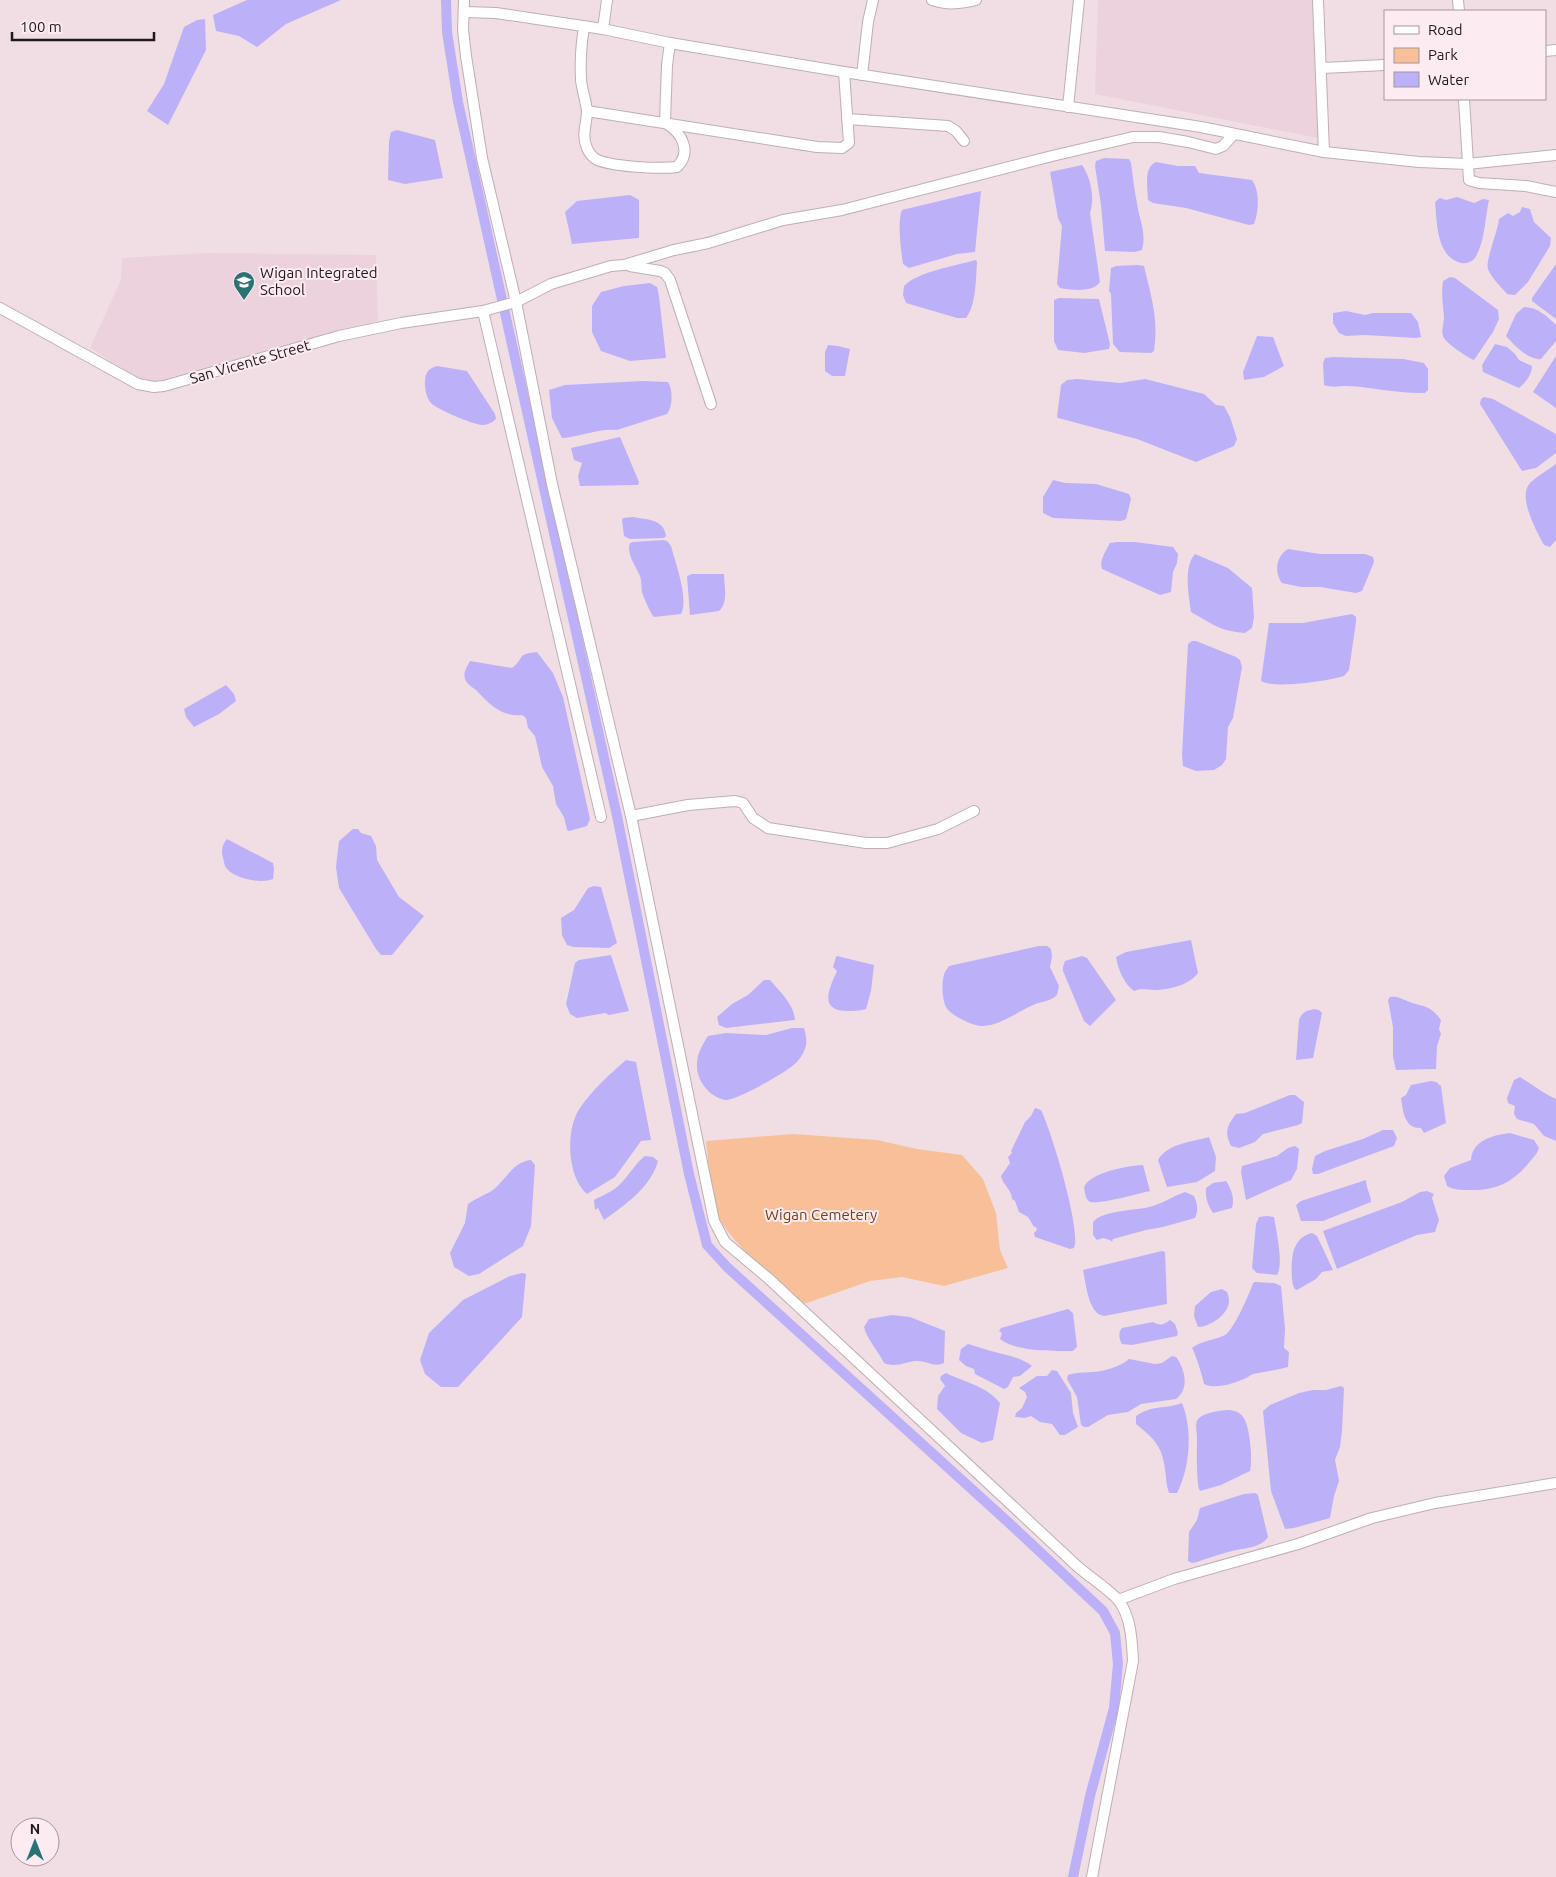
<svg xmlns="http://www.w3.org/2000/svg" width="1556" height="1877" viewBox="0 0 1556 1877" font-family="Ubuntu,sans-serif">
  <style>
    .built { fill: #ecd2dc }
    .green { fill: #f8c098 }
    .water { fill: #bcb1f8 }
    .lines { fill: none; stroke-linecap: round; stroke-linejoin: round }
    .canal { stroke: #bcb1f8; stroke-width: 10 }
    .minor-casing { stroke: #bfaeb4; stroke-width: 12 }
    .minor { stroke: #fff; stroke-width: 10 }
    .labels { text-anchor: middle; stroke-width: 4; stroke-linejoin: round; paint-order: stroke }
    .poi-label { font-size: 15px; fill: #20191c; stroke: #fdebf2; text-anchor: start }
    .street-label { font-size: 15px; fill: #20191c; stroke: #fdebf2 }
    .park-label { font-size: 15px; fill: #743f11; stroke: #fdebf2 }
  </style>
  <rect width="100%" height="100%" fill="#f0dee4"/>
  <g class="built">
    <polygon points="1098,0 1312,0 1318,138 1095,94"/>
    <polygon points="206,253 376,255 378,321 166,382 141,380 90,348 121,280 122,258"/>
  </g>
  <path class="green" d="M 793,1134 L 877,1140 L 917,1149 L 962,1155 L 983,1179 L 996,1213 L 1000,1250 L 1008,1268 L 944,1286 L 902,1277 L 870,1281 L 804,1304 C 780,1283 728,1242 717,1213 C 709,1191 709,1164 706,1141 Z"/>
  <g class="water">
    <polygon points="247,0 341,0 286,24 257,47 239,36 216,31 213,15"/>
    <polygon points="205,19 206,50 168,125 147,111 164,84 184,27 197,20"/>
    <polygon points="397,130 435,140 443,178 405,184 388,180 389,141 391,132"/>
    <path d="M 1104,158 L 1129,159 L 1131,163 C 1133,176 1134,190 1137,203 C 1139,219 1147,234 1142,250 L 1135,252 L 1105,251 L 1101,205 L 1095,166 L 1096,161 Z"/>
    <path d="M 1156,162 L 1178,166 L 1195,166 L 1199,173 L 1252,180 C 1260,191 1259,212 1254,224 L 1249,225 L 1186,208 L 1153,203 L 1148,200 C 1148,187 1143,168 1156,162 Z"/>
    <path d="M 1082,165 C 1091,178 1095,198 1090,213 L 1100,282 C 1093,293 1071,290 1060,288 L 1057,284 L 1062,226 L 1058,218 L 1050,172 Z"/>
    <path d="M 981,191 L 975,252 L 957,254 L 909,268 L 903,264 C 901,251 897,221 902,210 Z"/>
    <polygon points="630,195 639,200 639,238 572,244 565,212 577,201"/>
    <path d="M 1457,197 L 1474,203 L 1483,199 L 1489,200 C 1485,218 1485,242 1475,258 C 1472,262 1466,264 1461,263 C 1436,257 1437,221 1435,202 L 1440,198 L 1446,200 Z"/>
    <path d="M 1522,207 L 1530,209 L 1534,222 L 1551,238 L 1550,246 L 1528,282 L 1515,295 L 1507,294 C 1502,288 1490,276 1488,269 C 1485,261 1498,231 1499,219 L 1508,213 L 1513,216 L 1520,212 Z"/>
    <path d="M 976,260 L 977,262 C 976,278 976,306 966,318 L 957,318 L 906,303 L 903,295 L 904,286 C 919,271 955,266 976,260 Z"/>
    <polygon points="1556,264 1556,319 1532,301 1532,298"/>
    <path d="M 1138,265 L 1144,266 C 1151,296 1159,320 1154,351 L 1151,353 L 1120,352 L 1113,344 L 1111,294 L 1109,291 L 1111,268 L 1116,266 Z"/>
    <path d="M 1450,277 L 1455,278 L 1498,310 L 1499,319 L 1493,332 L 1474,360 C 1468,358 1444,342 1443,336 C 1441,330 1444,323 1444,317 C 1443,304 1441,293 1443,281 Z"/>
    <polygon points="650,283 657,287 659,296 666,358 630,361 601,351 592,332 592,306 601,292 624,286"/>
    <polygon points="1059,298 1099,299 1110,344 1109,349 1084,353 1058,350 1054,341 1054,300"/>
    <path d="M 1524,307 C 1537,307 1547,316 1556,325 L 1556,341 L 1541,359 C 1529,361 1514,345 1506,336 L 1516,314 Z"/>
    <polygon points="1346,311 1365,315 1373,313 1411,313 1418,322 1421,337 1416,338 1365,335 1346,336 1339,333 1333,323 1333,313"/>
    <polygon points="1257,336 1273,337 1284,366 1264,377 1244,380 1243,372"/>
    <path d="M 1495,344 L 1507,347 L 1515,354 L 1519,360 L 1532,366 C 1532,375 1525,383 1519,388 L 1483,372 L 1482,365 Z"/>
    <polygon points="828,345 838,346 850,349 845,376 832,376 825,371 825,352"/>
    <polygon points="1556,356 1556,408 1533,392"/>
    <path d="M 1333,357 L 1403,359 L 1424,363 L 1428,369 L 1428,390 L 1425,393 C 1398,394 1373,387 1347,386 C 1339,386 1332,388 1324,385 L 1323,363 L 1325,358 Z"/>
    <path d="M 437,366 L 467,371 L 495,414 L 496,419 C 492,423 487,425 482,425 C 472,424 438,410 431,403 C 425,397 422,376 429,370 C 431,368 434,367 437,366 Z"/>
    <polygon points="1077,379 1120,383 1145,379 1204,394 1216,405 1224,406 1230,417 1237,439 1234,446 1196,462 1137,439 1058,418 1057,417 1061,385 1067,380"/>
    <path d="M 642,381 L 668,382 C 673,390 673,406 667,414 L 617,430 C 598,428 580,437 562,438 L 552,418 L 549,390 L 565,385 Z"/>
    <polygon points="1484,397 1493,399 1556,434 1556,453 1536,468 1522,471 1480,404 1481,399"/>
    <polygon points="620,437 639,482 638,485 580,486 578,476 582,463 574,460 571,448"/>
    <path d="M 1556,464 L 1556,540 L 1550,547 L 1544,545 C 1537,532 1517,497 1530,483 C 1537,476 1548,470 1556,464 Z"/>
    <polygon points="1053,480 1065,483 1096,484 1129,494 1131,499 1126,519 1121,521 1053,518 1043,513 1043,497"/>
    <path d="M 633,517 C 648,520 664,519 666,536 L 664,538 L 630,539 L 624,536 L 622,520 L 623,518 Z"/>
    <path d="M 663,540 L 667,541 L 671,546 C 675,561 689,600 681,614 L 654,617 C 651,614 643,596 642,592 C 641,587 642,582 640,576 C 636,566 626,554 630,543 L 633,542 Z"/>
    <path d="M 1117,542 L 1135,542 L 1173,547 L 1178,554 L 1177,563 L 1173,572 L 1171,592 L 1160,595 L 1102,569 C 1099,560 1106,551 1110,543 Z"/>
    <path d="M 1288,549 L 1320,554 L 1365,554 L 1373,557 L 1374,562 L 1362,591 L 1356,593 L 1320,587 L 1301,587 L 1282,583 C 1274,572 1276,556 1288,549 Z"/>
    <path d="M 1195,554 L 1228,568 L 1252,588 L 1254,617 L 1252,628 L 1245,633 C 1219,631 1213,624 1191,612 C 1189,595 1183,567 1195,554 Z"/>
    <path d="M 692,574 L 724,574 C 724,586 729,602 719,611 L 690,615 L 687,576 Z"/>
    <path d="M 1352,614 L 1356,617 L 1356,622 L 1349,670 L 1344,676 C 1328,681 1274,689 1261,681 L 1269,623 L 1303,623 Z"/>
    <polygon points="1192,641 1196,641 1236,657 1240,660 1242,667 1233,718 1228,727 1226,759 1222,765 1214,770 1196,771 1183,766 1182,754 1188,644"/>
    <path d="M 537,652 L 553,673 L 563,697 L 590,819 L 587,826 L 569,831 L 567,830 L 564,817 L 556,804 L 553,786 L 542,767 L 535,736 L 528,728 L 526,718 L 522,715 C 501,717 489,704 476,690 C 472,687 467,684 465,679 C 463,672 467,667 470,661 L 512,668 C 525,658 516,654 537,652 Z"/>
    <polygon points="226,685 234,694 236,701 219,714 194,727 186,717 184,709"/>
    <polygon points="353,829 358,829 361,833 371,836 376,846 377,860 399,897 424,916 392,955 381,955 376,949 339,888 336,867 339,841"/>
    <path d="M 227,839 L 273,863 L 274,869 L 273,879 C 261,884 232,879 225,866 C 224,863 224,861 223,858 C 221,851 222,844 227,839 Z"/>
    <polygon points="594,886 601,887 617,943 609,948 573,947 567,945 562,935 561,918 574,910 588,888"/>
    <path d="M 1191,940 L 1198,973 C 1189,985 1169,990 1154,990 C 1147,990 1142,988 1134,991 C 1124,984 1118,969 1116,957 L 1126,952 Z"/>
    <path d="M 1039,946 L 1047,946 L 1051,949 L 1052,957 L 1050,967 L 1059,986 L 1057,995 C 1050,1002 1041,1001 1033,1005 C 1017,1012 1001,1025 983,1026 C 974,1027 950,1015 946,1007 C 942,999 941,980 945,972 C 946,970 948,968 949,966 Z"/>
    <polygon points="611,955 629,1011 609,1015 605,1013 577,1018 570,1014 566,1004 575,963 579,960"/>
    <path d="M 837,956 L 874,965 L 871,991 L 866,1009 C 859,1011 853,1011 846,1011 C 818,1010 830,987 837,971 L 833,967 L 836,957 Z"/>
    <polygon points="1082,956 1087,958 1116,1000 1090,1026 1084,1021 1063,971 1063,967 1065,961"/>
    <path d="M 764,980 L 770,980 C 780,992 794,1004 795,1020 L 726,1028 L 719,1025 L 717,1017 L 732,1004 L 748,995 Z"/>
    <path d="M 1390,997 C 1397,996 1399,998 1405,1000 C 1421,1008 1428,1002 1441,1020 L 1439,1029 L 1441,1034 L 1437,1046 L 1436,1069 L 1396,1070 L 1393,1057 L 1393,1027 L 1388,1000 Z"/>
    <path d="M 1314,1009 L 1319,1010 L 1322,1013 L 1313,1058 L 1296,1060 L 1299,1020 C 1302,1012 1306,1011 1314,1009 Z"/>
    <path d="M 792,1028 L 804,1028 C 806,1035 808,1044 804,1051 C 803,1054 799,1060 796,1063 C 787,1072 736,1101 725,1100 C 709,1097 696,1080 697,1064 C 697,1053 703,1044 708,1036 L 726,1033 L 766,1035 Z"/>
    <path d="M 626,1060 L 636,1062 L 651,1140 L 641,1141 L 615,1177 L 587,1194 C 567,1177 565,1129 580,1108 C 592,1090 610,1074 626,1060 Z"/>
    <polygon points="1520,1077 1546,1094 1556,1099 1556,1141 1544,1136 1534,1124 1517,1119 1514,1114 1515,1106 1508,1103 1507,1098 1514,1080"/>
    <path d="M 1431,1081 L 1436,1082 L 1441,1086 L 1446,1123 L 1424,1133 L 1421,1128 C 1404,1129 1403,1110 1401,1098 L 1406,1095 L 1411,1085 Z"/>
    <path d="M 1290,1095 L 1295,1095 L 1304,1102 L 1302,1123 L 1298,1125 L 1263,1134 L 1255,1142 L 1239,1148 L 1231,1146 C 1224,1132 1227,1126 1236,1114 L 1245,1113 Z"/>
    <path d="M 1035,1108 L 1041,1110 C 1051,1130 1082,1231 1074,1248 L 1070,1249 L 1035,1237 L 1034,1233 L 1037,1230 L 1036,1227 L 1034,1227 L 1028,1217 L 1019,1212 L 1015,1201 L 1012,1199 C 1012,1190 1003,1185 1001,1176 L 1010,1163 L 1008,1157 L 1012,1153 L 1011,1151 L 1025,1122 L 1031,1116 Z"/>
    <polygon points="1383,1130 1393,1130 1397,1138 1394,1146 1318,1174 1313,1174 1312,1169 1315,1156 1325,1151 1363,1139"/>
    <path d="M 1510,1133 L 1534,1140 L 1539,1148 C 1536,1156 1533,1157 1528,1164 C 1512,1183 1495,1191 1470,1190 C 1462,1190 1453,1190 1447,1186 L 1444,1176 L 1450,1168 L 1471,1160 C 1472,1140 1494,1135 1510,1133 Z"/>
    <path d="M 1209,1137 L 1216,1157 L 1215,1171 L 1197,1182 L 1167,1187 L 1158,1160 C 1168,1143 1192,1142 1209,1137 Z"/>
    <polygon points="1295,1146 1299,1149 1297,1169 1291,1180 1246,1200 1241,1172 1242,1166 1277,1156 1288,1148"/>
    <path d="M 645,1156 L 653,1157 L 658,1161 C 651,1187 625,1205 604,1220 L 598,1208 L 595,1210 L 594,1200 C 604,1195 616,1190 624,1180 C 631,1172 636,1163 645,1156 Z"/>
    <path d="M 531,1160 L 535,1165 L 531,1226 L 523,1246 L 479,1274 L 469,1276 L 454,1267 L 450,1253 L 465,1223 L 468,1204 C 475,1199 482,1196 490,1192 C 505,1183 511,1162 531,1160 Z"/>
    <path d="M 1143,1165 L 1150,1191 C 1140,1193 1098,1205 1090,1202 C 1085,1199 1085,1192 1084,1187 C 1091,1172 1127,1166 1143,1165 Z"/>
    <path d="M 1366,1180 C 1366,1188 1371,1195 1371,1202 L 1323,1221 L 1301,1221 L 1296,1205 L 1301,1201 Z"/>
    <path d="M 1226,1181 C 1231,1188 1235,1199 1232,1208 L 1213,1213 C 1208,1205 1205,1198 1206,1188 L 1213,1183 Z"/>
    <polygon points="1427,1191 1434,1194 1432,1198 1439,1220 1435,1232 1417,1235 1337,1269 1323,1231 1402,1202 1420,1192"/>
    <path d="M 1185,1192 L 1194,1196 C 1197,1203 1199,1210 1195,1218 L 1163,1227 L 1146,1230 L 1113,1239 L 1112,1242 L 1110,1240 L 1103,1238 L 1097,1240 L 1093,1235 L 1093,1222 C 1103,1210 1134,1211 1149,1207 C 1162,1204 1173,1196 1185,1192 Z"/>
    <path d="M 1267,1216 L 1274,1217 C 1276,1230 1284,1264 1277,1275 L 1257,1273 L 1252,1268 L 1256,1224 L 1259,1217 Z"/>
    <path d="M 1312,1233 L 1317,1236 L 1333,1270 L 1322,1272 L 1316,1279 L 1297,1290 L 1295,1289 C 1290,1284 1291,1254 1295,1247 C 1299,1239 1304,1235 1312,1233 Z"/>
    <path d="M 1162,1251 L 1165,1252 L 1167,1304 L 1104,1316 C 1088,1314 1086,1283 1083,1270 Z"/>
    <polygon points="522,1273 526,1274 522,1317 458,1387 441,1387 425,1374 420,1360 429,1333 463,1300 510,1276"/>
    <path d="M 1255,1282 L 1274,1283 L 1281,1286 L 1285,1329 L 1284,1348 L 1289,1352 L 1288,1367 C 1276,1370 1265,1372 1253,1374 C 1250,1375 1249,1377 1246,1378 C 1235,1383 1215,1390 1204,1384 C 1204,1381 1195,1352 1192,1348 C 1200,1341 1215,1340 1225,1335 C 1233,1331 1250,1293 1253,1283 Z"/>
    <path d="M 1222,1289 L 1227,1292 C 1228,1295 1229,1298 1229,1301 C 1229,1314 1210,1327 1198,1327 L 1194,1316 L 1195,1306 L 1211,1292 Z"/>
    <path d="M 1068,1309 L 1073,1313 L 1077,1347 L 1073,1351 C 1053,1351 1016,1352 1000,1339 L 1002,1333 L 999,1331 L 1001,1328 Z"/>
    <path d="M 892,1315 L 910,1317 L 945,1331 L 944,1363 C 934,1368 926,1360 916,1361 C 904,1362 896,1368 884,1363 C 879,1352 866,1338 864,1327 L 869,1319 Z"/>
    <path d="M 1170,1320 L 1175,1324 L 1178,1333 L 1177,1336 L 1132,1345 L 1122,1344 C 1119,1339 1118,1332 1122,1328 L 1153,1322 C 1160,1326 1163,1325 1170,1320 Z"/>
    <path d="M 968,1344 C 976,1346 983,1349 991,1351 C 1005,1355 1020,1357 1032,1366 L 1020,1376 L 1013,1377 L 1008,1387 L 1004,1389 L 975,1374 L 974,1369 L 966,1366 L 959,1360 L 961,1349 Z"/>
    <path d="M 1172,1356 L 1176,1357 C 1185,1369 1190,1389 1176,1399 L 1141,1404 L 1128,1412 L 1108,1415 L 1088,1427 L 1084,1427 L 1081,1425 L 1077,1397 L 1067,1379 L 1068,1375 C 1076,1372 1084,1373 1092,1372 C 1102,1372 1122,1366 1129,1359 L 1155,1364 L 1162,1363 Z"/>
    <polygon points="1052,1370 1057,1371 1071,1393 1073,1413 1078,1427 1065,1435 1060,1435 1052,1424 1040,1422 1031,1416 1025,1418 1015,1417 1016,1413 1022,1408 1027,1397 1025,1392 1019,1388 1037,1376 1047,1376"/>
    <path d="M 946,1373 C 964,1382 987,1386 1000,1403 L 993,1440 L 982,1443 L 961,1433 L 937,1409 L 938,1396 L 945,1386 L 940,1379 L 941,1376 Z"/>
    <polygon points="1341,1386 1344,1388 1342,1431 1340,1447 1335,1460 1339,1481 1334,1496 1330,1518 1294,1528 1285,1529 1271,1491 1263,1411 1270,1405 1299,1393 1313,1390 1326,1390"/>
    <path d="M 1182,1403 C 1193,1430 1190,1468 1177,1493 L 1169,1493 C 1166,1485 1166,1477 1165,1469 C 1162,1445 1153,1438 1136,1424 L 1136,1416 C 1154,1404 1163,1410 1182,1403 Z"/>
    <path d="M 1226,1410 C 1233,1410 1239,1411 1243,1417 C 1250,1425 1253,1461 1250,1471 L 1221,1485 L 1200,1491 C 1196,1485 1197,1447 1197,1437 C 1197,1433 1195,1425 1197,1421 C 1201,1413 1218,1411 1226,1410 Z"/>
    <path d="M 1255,1493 L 1258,1495 L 1268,1537 C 1261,1548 1244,1548 1232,1551 C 1220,1554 1208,1558 1197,1562 L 1192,1563 L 1188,1561 L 1189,1532 L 1197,1520 L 1200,1508 L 1244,1494 Z"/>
  </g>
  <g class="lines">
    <polyline class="canal" points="446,0 447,32 458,102 617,816 689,1174 707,1245 727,1267 1008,1522 1103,1611 1115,1633 1118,1664 1114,1708 1090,1796 1073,1877"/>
    <g class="minor-casing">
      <g id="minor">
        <path d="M 464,0 L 463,30 L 466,56 L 482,158 L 516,302 L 552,484 L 631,816 L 714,1221 L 725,1242 L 768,1278 L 1077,1566 C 1088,1576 1110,1590 1119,1601 C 1131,1617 1132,1641 1133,1661 L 1092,1877"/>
        <path d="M 932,0 C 947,5 960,4 976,0"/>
        <polyline points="1318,0 1324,152"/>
        <polyline points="1458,0 1459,11"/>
        <polyline points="465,12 496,13 603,29 670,43 844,72 1201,127 1324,152 1419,162 1467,164 1556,155"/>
        <path d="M 584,27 C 581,45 580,63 581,80 C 582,90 586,101 587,111 C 587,124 581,135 587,148 C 588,151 592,156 594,158 C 607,167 660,169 677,167 C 692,152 682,133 667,124"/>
        <polyline points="603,29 607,0"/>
        <polyline points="1545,51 1556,50"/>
        <polyline points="1322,68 1385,65"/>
        <polyline points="862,75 868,22 873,0"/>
        <polyline points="1464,99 1469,180 1479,183 1526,186 1556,192"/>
        <polyline points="1068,107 1079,0"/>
        <polyline points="587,111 817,147 842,148 849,143 844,72"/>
        <polyline points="847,119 948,126 956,131 964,141"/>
        <polyline points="665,122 667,65 670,43"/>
        <polyline points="630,266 660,271 665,273 670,280 711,404"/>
        <polyline points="0,308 138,384 154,387 164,386 339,336 401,323 483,311 516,302 551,284 611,266 624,265 674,250 708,243 783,220 842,210 1052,156 1133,137 1159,137 1188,142 1216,149 1223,146 1234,134"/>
        <polyline points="483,311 601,817"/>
        <polyline points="631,816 688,805 735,801 743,803 753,818 768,828 866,843 887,843 938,829 974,811"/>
        <polyline points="1118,1600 1174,1579 1298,1544 1372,1518 1435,1503 1556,1483"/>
      </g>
    </g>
    <use href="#minor" class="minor"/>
  </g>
  <defs>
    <g id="school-pin" transform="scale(1.125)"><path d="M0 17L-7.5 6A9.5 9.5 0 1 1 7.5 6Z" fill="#297374" stroke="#fdebf2"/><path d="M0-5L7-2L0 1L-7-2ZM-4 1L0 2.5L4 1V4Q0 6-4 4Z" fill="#fff"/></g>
  </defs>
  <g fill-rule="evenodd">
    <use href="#school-pin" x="244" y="282"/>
  </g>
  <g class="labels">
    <g class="poi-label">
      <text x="260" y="278">Wigan Integrated<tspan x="260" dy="17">School</tspan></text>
    </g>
    <g class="street-label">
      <text transform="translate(250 362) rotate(-16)" y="5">San Vicente Street</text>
    </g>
    <g class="park-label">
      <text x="821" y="1220">Wigan Cemetery</text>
    </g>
  </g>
  <rect x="1384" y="10" width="162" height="90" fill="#fdebf2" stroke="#a5979c"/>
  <rect x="1394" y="26" width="25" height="8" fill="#ffffff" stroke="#a5979c"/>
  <text x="1428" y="35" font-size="15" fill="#20191c">Road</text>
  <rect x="1394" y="48" width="25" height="15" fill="#f8c098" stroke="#a5979c"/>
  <text x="1428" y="60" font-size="15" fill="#20191c">Park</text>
  <rect x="1394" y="72" width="25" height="15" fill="#bcb1f8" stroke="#a5979c"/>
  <text x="1428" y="85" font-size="15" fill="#20191c">Water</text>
  <g transform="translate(35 1842)"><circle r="24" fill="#fdebf2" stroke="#a5979c"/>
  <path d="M0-4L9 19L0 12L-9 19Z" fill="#297374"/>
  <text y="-8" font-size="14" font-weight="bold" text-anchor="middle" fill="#20191c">N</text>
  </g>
  <path d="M12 32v8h142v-8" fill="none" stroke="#20191c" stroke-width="2.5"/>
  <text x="20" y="32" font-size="15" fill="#20191c" stroke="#fdebf2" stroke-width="4" paint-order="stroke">100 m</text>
</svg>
